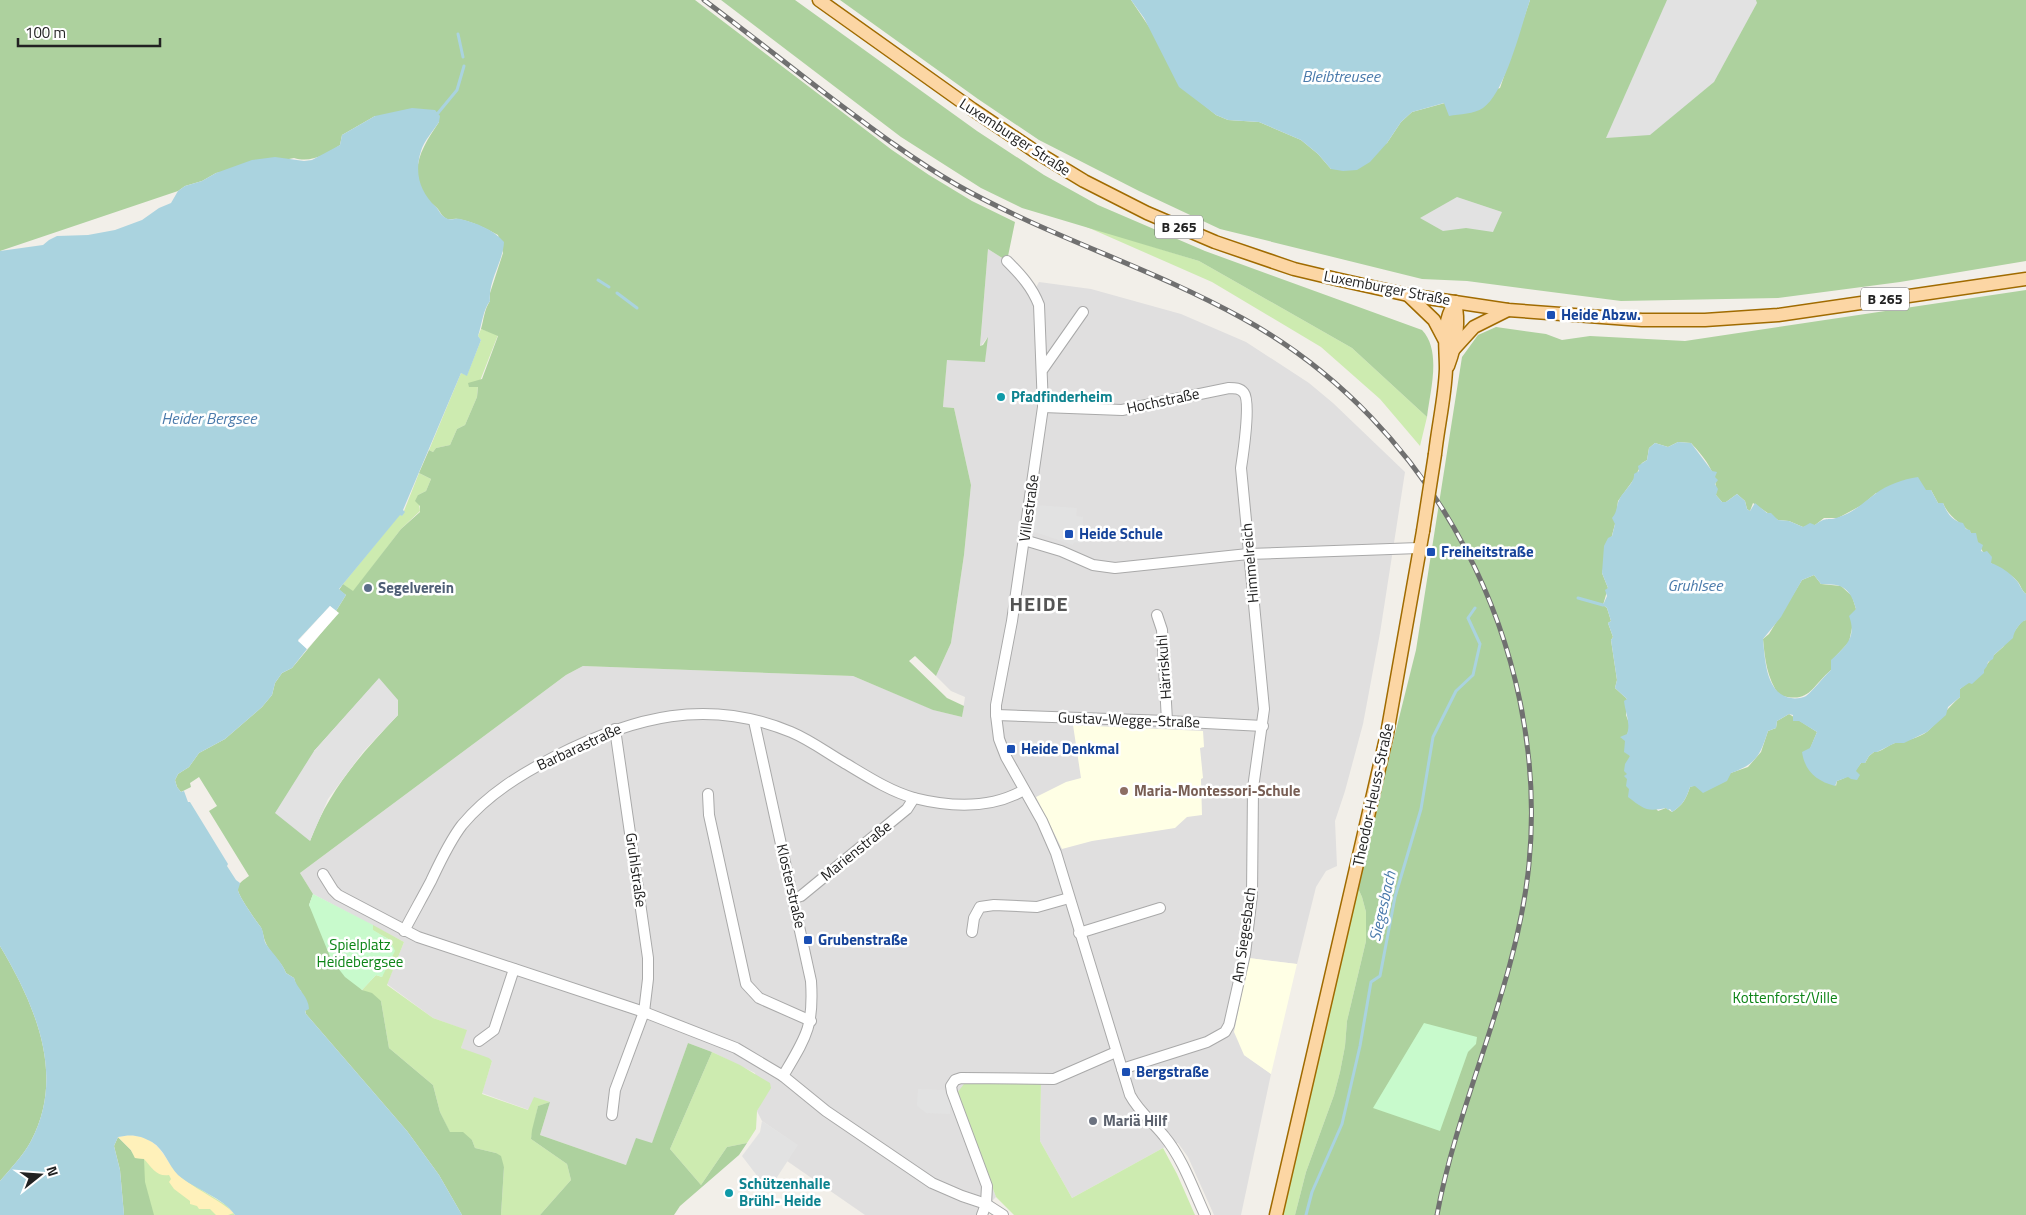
<svg xmlns="http://www.w3.org/2000/svg" width="2026" height="1215" viewBox="0 0 2026 1215" font-family="'Titillium Web',sans-serif">
  <style>
    .residential { fill: #e0dfdf }
    .education { fill: #ffffe5 }
    .grass { fill: #cdebb0 }
    .forest { fill: #add19e; fill-rule: evenodd }
    .sand { fill: #fff1ba }
    .park { fill: #c8facc }
    .parking { fill: #e2e2e2 }
    .water { fill: #aad3df; fill-rule: evenodd }
    .pier { fill: #fff }
    .lines { fill: none; stroke-linecap: round; stroke-linejoin: round }
    .stream { stroke: #aad3df; stroke-width: 3 }
    .minor-casing { stroke: #a9a9a9; stroke-width: 12 }
    .major-casing { stroke: #a06b00; stroke-width: 15 }
    .minor { stroke: #fff; stroke-width: 10 }
    .major { stroke: #fcd6a4; stroke-width: 12 }
    .rail-casing { stroke: #707070; stroke-width: 5 }
    .rail { stroke: #fff; stroke-width: 3; stroke-dasharray: 9; stroke-linecap: butt }
    .major-bridge-casing { stroke: #a06b00; stroke-width: 15; stroke-linecap: butt }
    .major-bridge { stroke: #fcd6a4; stroke-width: 12 }
    .transit-dot { fill: #1a4fb4; stroke: #fff; stroke-width: 2 }
    .culture-dot { fill: #0f9aa8; stroke: #fff; stroke-width: 2 }
    .service-dot { fill: #5c6f8a; stroke: #fff; stroke-width: 2 }
    .education-dot { fill: #8d6e63; stroke: #fff; stroke-width: 2 }
    .worship-dot { fill: #6b7280; stroke: #fff; stroke-width: 2 }
    .labels { text-anchor: middle; stroke-width: 5; stroke-linejoin: round; paint-order: stroke }
    .shield { fill: #fff; stroke: #646464; stroke-width: 1 }
    .shield-label { font-size: 14px; font-weight: bold; fill: #222 }
    .street-label { font-size: 15px; fill: #222; stroke: #fff }
    .transit-label { font-size: 15px; font-weight: bold; fill: #164399; stroke: #fff; text-anchor: start }
    .culture-label { font-size: 15px; font-weight: bold; fill: #0d838f; stroke: #fff; text-anchor: start }
    .service-label { font-size: 15px; font-weight: bold; fill: #4e5e75; stroke: #fff; text-anchor: start }
    .education-label { font-size: 15px; font-weight: bold; fill: #785e54; stroke: #fff; text-anchor: start }
    .park-label { font-size: 15px; fill: #0c8416; stroke: #fff }
    .worship-label { font-size: 15px; font-weight: bold; fill: #5b616d; stroke: #fff; text-anchor: start }
    .water-label { font-size: 16px; font-style: italic; fill: #4a7aab; stroke: #fff }
    .district-label { font-size: 20px; font-weight: bold; letter-spacing: 1px; fill: #555; stroke: #fff }
  </style>
  <rect width="100%" height="100%" fill="#f2efe9"/>
  <polygon class="residential" points="988,249 1007,261 1034,291 1039,282 1091,289 1181,314 1246,342 1309,383 1333,403 1405,472 1380,633 1363,724 1345,791 1335,821 1337,866 1326,871 1316,887 1297,964 1249,958 1244,1055 1271,1074 1241,1215 1214,1215 1188,1157 1178,1143 1163,1148 1072,1198 1040,1141 1041,1083 957,1093 996,1197 978,1215 865,1215 787,1161 797,1145 762,1121 757,1111 760,1105 755,1073 712,1052 688,1043 652,1144 626,1165 540,1135 550,1102 529,1110 482,1093 492,1061 461,1048 466,1030 433,1018 387,984 404,942 313,894 300,873 566,675 583,666 853,676 934,710 962,717 965,697 951,691 936,676 951,643 964,555 971,485 954,408 943,407 947,359 985,362 987,338 980,347"/>
  <g class="education">
    <polygon points="1073,725 1203,731 1204,747 1200,748 1203,778 1201,779 1202,815 1187,817 1175,828 1092,841 1062,849 1036,797 1066,782 1081,778"/>
    <polygon points="1249,958 1297,964 1271,1074 1244,1055 1234,1032"/>
  </g>
  <g class="grass">
    <polygon points="1080,224 1199,261 1352,348 1427,417 1420,446 1380,399 1321,347 1212,282"/>
    <polygon points="481,329 498,335 478,386 477,397 465,425 457,429 450,445 436,448 433,452 429,450 461,373 467,375 481,340 478,336"/>
    <polygon points="419,473 431,479 426,491 418,495 420,511 401,529 353,592 343,584 400,514 402,516"/>
    <polygon points="1357,886 1362,897 1366,912 1366,941 1347,1021 1345,1046 1340,1072 1334,1095 1306,1172 1295,1215 1276,1215"/>
    <polygon points="373,925 404,942 387,985 433,1018 467,1030 461,1048 489,1058 492,1061 482,1094 528,1110 534,1097 550,1102 538,1106 531,1139 567,1164 571,1180 540,1215 501,1215 504,1167 496,1153 475,1148 472,1140 450,1133 440,1112 433,1085 389,1048 381,1001 362,990 376,975 382,977 390,940 372,930"/>
    <polygon points="712,1052 740,1065 770,1083 771,1088 757,1111 756,1129 747,1143 727,1147 701,1185 670,1149"/>
    <polygon points="971,1082 1041,1083 1040,1141 1072,1198 1163,1148 1177,1174 1195,1215 1014,1215 996,1197 957,1093 964,1084"/>
    <polygon points="129,1135 184,1179 226,1205 235,1215 144,1215"/>
  </g>
  <g class="forest">
    <path d="M 0,0 L 695,0 L 892,150 L 929,175 L 972,201 L 1015,222 L 1007,261 L 988,249 L 980,346 L 983,345 L 988,337 L 985,362 L 947,360 L 943,407 L 954,408 L 971,485 L 964,555 L 951,643 L 936,676 L 915,656 L 909,661 L 947,698 L 964,706 L 962,717 L 933,710 L 853,676 L 583,666 L 566,675 L 300,873 L 313,894 L 309,905 L 362,990 L 372,993 L 381,1001 L 389,1048 L 433,1085 L 440,1112 L 450,1132 L 463,1132 L 472,1140 L 475,1148 L 496,1153 L 501,1156 L 504,1167 L 501,1215 L 462,1215 L 439,1175 L 407,1131 L 306,1014 L 301,991 L 296,985 L 294,978 L 286,973 C 282,961 269,953 265,941 C 263,936 263,930 260,926 C 256,921 238,895 238,890 C 237,883 244,880 249,876 L 209,811 L 217,806 L 199,777 L 190,783 L 191,787 L 181,792 L 177,787 L 175,780 L 178,774 L 189,767 L 199,753 L 225,739 L 262,707 L 272,695 L 275,683 L 282,673 L 292,668 L 338,613 L 336,611 L 346,595 L 339,590 L 343,584 L 353,591 L 401,529 L 420,512 L 420,506 L 415,501 L 418,495 L 426,491 L 431,479 L 419,473 L 429,450 L 433,452 L 436,448 L 450,445 L 457,429 L 465,425 L 477,397 L 478,387 L 469,387 L 468,383 L 482,379 L 498,336 L 481,329 C 484,319 484,310 490,301 L 490,293 L 503,253 L 498,235 C 487,229 471,221 458,219 C 454,218 451,220 447,219 C 442,217 440,211 437,208 C 433,204 428,201 425,197 C 408,168 423,146 439,122 L 375,116 L 342,135 L 340,145 C 325,155 311,163 294,158 L 216,173 L 202,181 L 185,186 L 178,191 L 0,251 ZM 379,679 L 398,715 C 361,754 329,790 310,841 L 314,751 Z"/>
    <path d="M 721,0 L 795,0 L 977,131 L 1044,175 L 1098,205 L 1205,251 L 1422,330 C 1442,351 1430,391 1427,417 L 1352,348 L 1199,261 L 1022,208 L 981,188 L 901,137 Z"/>
    <polygon points="840,0 1131,0 1199,101 1216,115 1228,120 1259,122 1301,140 1318,154 1331,169 1387,143 1401,122 1412,112 1500,88 1530,0 2026,0 2026,261 1900,282 1778,298 1621,301 1467,281 1422,279 1220,229 1139,191 1039,140 978,99"/>
    <path d="M 2026,290 L 2026,594 C 2021,590 2021,585 2017,581 C 2011,573 1998,570 1991,563 C 1982,554 1980,543 1972,534 C 1962,523 1949,518 1943,503 L 1938,503 L 1931,490 L 1876,493 L 1862,505 L 1838,518 L 1824,518 L 1815,525 L 1803,527 L 1789,521 L 1778,520 L 1753,503 L 1750,511 L 1747,509 L 1745,501 L 1737,494 L 1726,502 L 1722,502 L 1716,495 C 1718,474 1705,458 1691,443 L 1678,442 L 1668,447 L 1655,443 L 1649,448 L 1647,460 L 1642,463 L 1634,479 L 1618,501 L 1615,524 L 1602,573 L 1608,588 L 1603,605 L 1607,608 L 1611,621 L 1608,623 L 1613,637 L 1611,640 L 1617,680 L 1615,688 L 1627,699 L 1626,715 L 1630,726 L 1625,741 L 1630,756 L 1628,774 L 1658,811 L 1666,808 L 1672,812 C 1683,805 1686,799 1690,787 L 1748,767 L 1761,752 L 1768,731 L 1776,728 L 1777,721 L 1789,714 L 1817,732 L 1810,749 L 1836,786 L 1837,781 C 1848,777 1854,773 1861,763 L 1865,763 L 1869,756 L 1874,752 C 1882,752 1888,745 1895,743 C 1906,740 1918,739 1928,731 C 1939,721 1948,707 1960,697 L 1960,689 L 1983,670 L 1994,655 L 2003,647 L 2022,621 L 2026,620 L 2026,1215 L 1295,1215 L 1306,1172 L 1334,1095 L 1340,1072 L 1345,1046 L 1347,1021 L 1366,941 L 1366,912 L 1362,897 L 1357,886 L 1416,650 L 1462,357 L 1478,335 L 1496,327 L 1546,334 L 1562,340 L 1590,336 L 1685,341 Z"/>
    <path d="M 1814,575 L 1821,584 L 1841,586 L 1852,596 L 1856,609 L 1849,642 L 1832,660 L 1831,670 C 1810,688 1810,704 1779,695 C 1767,678 1765,660 1763,639 L 1769,634 L 1802,580 Z"/>
    <path d="M 0,946 C 35,1005 66,1075 31,1141 C 23,1156 11,1168 0,1181 Z"/>
    <polygon points="688,1043 712,1052 670,1149 701,1185 727,1147 747,1143 739,1155 680,1206 674,1215 540,1215 571,1180 567,1164 531,1139 532,1130 538,1106 550,1102 540,1135 626,1165 636,1138 652,1143"/>
    <polygon points="118,1137 131,1150 135,1158 144,1159 145,1182 154,1215 124,1215 120,1170 114,1146"/>
  </g>
  <path class="sand" d="M 129,1135 C 165,1137 162,1163 185,1180 C 201,1192 219,1200 234,1213 L 228,1215 L 216,1215 L 210,1209 L 199,1209 L 197,1206 L 190,1204 L 190,1201 L 174,1189 L 169,1182 L 171,1179 L 169,1175 C 157,1177 152,1168 144,1159 L 135,1158 L 131,1150 L 118,1137 Z"/>
  <g class="park">
    <polygon points="313,894 373,925 373,930 390,940 395,951 382,977 376,975 362,990 345,977 331,959 309,905"/>
    <polygon points="1424,1023 1477,1037 1476,1044 1468,1052 1440,1131 1373,1108"/>
  </g>
  <g class="parking">
    <polygon points="1667,0 1756,0 1757,3 1714,82 1650,135 1606,138"/>
    <polygon points="1457,197 1502,212 1493,232 1466,228 1443,231 1420,218"/>
    <polygon points="1035,505 1077,508 1076,516 1083,517 1082,543 1074,542 1073,545 1032,531"/>
    <polygon points="379,678 398,700 398,715 363,752 328,799 310,841 275,813 314,751"/>
    <polygon points="918,1089 946,1090 951,1107 950,1107 950,1114 926,1113 917,1106"/>
    <polygon points="762,1121 798,1145 770,1188 761,1181 742,1156 760,1132"/>
  </g>
  <g class="water">
    <path d="M 1131,0 L 1530,0 C 1521,27 1505,93 1483,108 C 1474,114 1460,114 1449,116 L 1444,103 L 1412,112 L 1401,122 L 1387,143 L 1370,162 L 1357,170 L 1343,171 L 1331,169 L 1318,154 L 1301,140 L 1259,122 L 1228,120 L 1216,115 L 1179,87 L 1144,18 Z"/>
    <path d="M 412,108 L 435,110 L 440,116 L 439,122 C 433,131 424,141 421,151 C 414,173 420,192 436,207 C 439,210 441,216 446,218 C 450,221 456,218 460,219 C 476,223 493,229 504,242 C 503,262 488,281 490,301 C 483,310 482,324 478,336 L 481,340 L 467,376 L 461,373 L 403,510 L 405,512 L 402,516 L 400,515 L 339,589 L 346,595 L 336,611 L 330,606 L 298,640 L 307,649 L 292,668 L 282,673 L 275,683 L 272,695 L 262,707 L 225,739 L 199,753 L 189,767 L 178,774 L 175,780 L 177,787 L 181,792 L 184,791 L 188,802 L 190,802 L 228,864 L 227,866 L 236,880 L 240,883 C 240,884 238,890 238,890 C 238,895 256,921 260,926 C 264,930 263,939 266,944 C 273,954 282,962 286,973 L 294,978 C 297,989 309,997 309,1009 L 305,1011 L 306,1014 L 407,1131 L 439,1175 L 462,1215 L 235,1215 C 224,1198 194,1189 178,1175 C 168,1165 165,1150 152,1142 C 140,1135 131,1134 118,1137 L 114,1146 L 120,1170 L 124,1215 L 0,1215 L 0,1181 C 11,1168 23,1156 31,1141 C 66,1075 35,1005 0,946 L 0,251 L 43,245 L 49,240 L 57,236 L 88,235 L 115,230 L 142,220 L 159,208 L 171,203 L 178,191 L 185,186 L 202,181 L 216,173 L 252,160 L 275,157 L 304,161 L 312,160 L 340,145 L 342,135 L 375,116 Z"/>
    <path d="M 1678,442 L 1691,443 L 1712,471 L 1717,472 L 1715,477 L 1718,480 L 1715,484 L 1718,489 L 1716,495 L 1722,502 L 1726,502 L 1737,494 L 1745,501 L 1747,509 L 1750,511 L 1755,503 L 1767,513 L 1771,513 L 1778,520 L 1789,521 L 1803,527 L 1810,523 L 1815,525 C 1828,515 1827,522 1839,517 C 1853,513 1864,502 1875,494 C 1887,485 1903,479 1918,477 L 1926,490 L 1931,490 L 1938,503 L 1943,503 C 1947,513 1952,521 1963,523 L 1966,529 L 1970,530 L 1971,533 L 1976,533 L 1978,542 L 1983,545 L 1981,551 L 1984,552 L 1987,551 L 1992,557 L 1991,563 C 2000,566 2010,573 2016,580 C 2020,584 2021,590 2026,594 L 2026,620 C 2020,622 2014,631 2013,638 L 1994,655 L 1993,659 L 1988,662 L 1987,666 L 1984,670 L 1984,673 L 1972,684 L 1969,683 L 1960,689 L 1960,697 L 1948,707 L 1946,715 L 1927,732 L 1904,743 L 1895,743 L 1877,752 L 1874,752 L 1869,756 L 1865,763 L 1861,763 L 1856,771 L 1860,775 L 1857,780 L 1851,779 L 1848,777 L 1837,781 L 1835,786 C 1817,781 1805,772 1802,752 L 1810,748 L 1817,732 L 1799,721 L 1793,721 L 1793,715 L 1789,714 L 1777,721 L 1776,728 L 1768,731 C 1760,756 1756,764 1731,773 L 1727,781 L 1703,793 L 1695,786 L 1690,787 C 1686,799 1683,805 1672,812 L 1670,809 L 1668,810 L 1666,808 C 1646,812 1644,809 1628,797 L 1629,789 L 1626,786 L 1627,779 L 1624,776 L 1627,774 L 1624,771 L 1625,764 L 1630,756 L 1624,752 L 1625,741 L 1620,737 L 1627,734 C 1631,723 1625,712 1624,701 L 1627,699 L 1615,688 L 1617,680 L 1611,640 L 1613,637 L 1608,623 L 1611,621 L 1607,608 L 1603,605 L 1607,596 L 1605,590 L 1608,588 L 1602,573 L 1604,546 L 1608,538 L 1612,536 L 1615,524 L 1612,518 C 1618,511 1616,505 1620,498 C 1624,491 1635,482 1634,474 L 1639,471 L 1638,466 L 1647,460 L 1649,448 L 1655,443 L 1668,447 ZM 1814,575 L 1821,584 C 1842,584 1850,587 1856,609 L 1849,616 C 1857,637 1846,646 1831,660 L 1831,670 C 1822,678 1815,689 1806,696 C 1803,698 1795,699 1791,698 C 1766,694 1765,660 1763,639 L 1781,617 L 1802,580 Z"/>
  </g>
  <polygon class="pier" points="330,606 339,613 307,649 298,641"/>
  <g class="lines">
    <g class="stream">
      <polyline points="458,34 463,57"/>
      <polyline points="438,113 457,90 464,66"/>
      <polyline points="598,280 609,287"/>
      <polyline points="617,293 637,308"/>
      <polyline points="1578,598 1603,605"/>
      <polyline points="1306,1215 1312,1192 1342,1124 1360,1046 1371,982 1380,976 1395,897 1421,809 1433,737 1456,691 1473,675 1480,644 1468,618 1475,608"/>
    </g>
    <g class="minor-casing">
      <g id="minor">
        <path d="M 1007,261 C 1021,275 1032,287 1039,305 L 1043,407 L 1012,621 L 996,705 L 996,715 L 999,739 L 1006,757 L 1042,821 L 1056,853 L 1130,1095 C 1139,1112 1153,1122 1164,1136 C 1183,1159 1193,1189 1205,1215"/>
        <polyline points="1043,369 1083,312"/>
        <path d="M 1043,407 L 1122,410 L 1229,388 C 1235,388 1240,388 1244,393 C 1251,402 1243,455 1241,468 L 1264,709 L 1253,788 L 1252,895 L 1245,954 L 1229,1025 L 1225,1032 L 1207,1042 L 1122,1069"/>
        <polyline points="1024,540 1061,551 1093,565 1115,568 1248,554 1419,548"/>
        <polyline points="1157,615 1162,630 1167,721"/>
        <polyline points="996,715 1167,721 1263,726"/>
        <path d="M 754,721 L 811,981 C 814,1027 806,1037 783,1076"/>
        <polyline points="708,794 709,815 746,984 759,998 811,1021"/>
        <polyline points="323,874 333,890 338,895 418,937 644,1012 736,1048 783,1076 826,1111 932,1183 962,1196 986,1204 1003,1215"/>
        <polyline points="794,898 801,896 907,809 914,798"/>
        <path d="M 404,931 C 413,914 422,898 431,881 C 440,862 449,842 462,825 C 488,794 521,774 556,756 C 633,717 707,697 791,732 C 810,740 826,752 843,762 C 865,775 889,791 914,798 C 950,807 991,809 1024,790"/>
        <polyline points="972,932 974,918 980,907 994,905 1037,907 1069,898"/>
        <polyline points="1079,933 1160,908"/>
        <polyline points="479,1041 494,1030 514,969"/>
        <polyline points="612,1115 615,1090 644,1012 648,979 648,958 615,729"/>
        <polyline points="982,1215 986,1204 987,1186 952,1092 951,1086 955,1080 961,1078 1054,1079 1116,1052"/>
      </g>
    </g>
    <g class="major-casing">
      <g id="major">
        <polyline points="819,0 972,109 1033,150 1084,181 1147,213 1215,242 1294,269 1336,279 1408,295 1508,310 1642,320 1705,320 1778,315 2026,279"/>
        <polyline points="1408,295 1434,320 1444,339"/>
        <polyline points="1454,349 1474,327 1508,310"/>
        <path d="M 1448,366 C 1456,345 1460,324 1455,302"/>
        <path d="M 1435,454 C 1438,426 1445,397 1446,369 C 1446,345 1441,324 1455,302"/>
        <polyline points="1276,1215 1387,734 1423,531"/>
      </g>
    </g>
    <use href="#minor" class="minor"/>
    <use href="#major" class="major"/>
    <g class="rail-casing">
      <path id="rail" d="M 704,0 C 744,30 783,61 822,91 C 866,124 910,158 957,185 C 1049,237 1150,267 1242,318 C 1434,423 1550,646 1529,864 C 1517,986 1459,1096 1437,1215"/>
    </g>
    <use href="#rail" class="rail"/>
    <g class="major-bridge-casing">
      <polyline id="major-bridge" points="1423,531 1435,454"/>
    </g>
    <use href="#major-bridge" class="major-bridge"/>
  </g>
  <g class="transit-dot">
    <rect x="1546" y="310" width="10" height="10" rx="2.5"/>
    <rect x="1064" y="529" width="10" height="10" rx="2.5"/>
    <rect x="1426" y="547" width="10" height="10" rx="2.5"/>
    <rect x="1006" y="744" width="10" height="10" rx="2.5"/>
    <rect x="803" y="935" width="10" height="10" rx="2.5"/>
    <rect x="1121" y="1067" width="10" height="10" rx="2.5"/>
  </g>
  <g class="culture-dot">
    <circle cx="1001" cy="397" r="5"/>
    <circle cx="729" cy="1193" r="5"/>
  </g>
  <circle class="service-dot" cx="368" cy="588" r="5"/>
  <circle class="education-dot" cx="1124" cy="791" r="5"/>
  <circle class="worship-dot" cx="1093" cy="1121" r="5"/>
  <g class="labels">
    <g class="shield">
      <rect x="1155" y="215.5" width="48" height="23" rx="4"/>
      <rect x="1861" y="287.5" width="48" height="23" rx="4"/>
    </g>
    <g class="shield-label">
      <text x="1179" y="232">B 265</text>
      <text x="1885" y="304">B 265</text>
    </g>
    <g class="street-label">
      <text transform="translate(1015 137) rotate(33)" y="5">Luxemburger Straße</text>
      <text transform="translate(1387 288) rotate(11)" y="5">Luxemburger Straße</text>
      <text transform="translate(1163 401) rotate(-12)" y="5">Hochstraße</text>
      <text transform="translate(1029 508) rotate(-82)" y="5">Villestraße</text>
      <text transform="translate(1250 563) rotate(-95)" y="5">Himmelreich</text>
      <text transform="translate(1164 667) rotate(-94)" y="5">Härriskuhl</text>
      <text transform="translate(1129 720) rotate(2)" y="5">Gustav-Wegge-Straße</text>
      <text transform="translate(579 747) rotate(-25)" y="5">Barbarastraße</text>
      <text transform="translate(1373 795) rotate(-78)" y="5">Theodor-Heuss-Straße</text>
      <text transform="translate(856 851) rotate(-39)" y="5">Marienstraße</text>
      <text transform="translate(636 870) rotate(82)" y="5">Gruhlstraße</text>
      <text transform="translate(791 886) rotate(77)" y="5">Klosterstraße</text>
      <text transform="translate(1244 935) rotate(-82)" y="5">Am Siegesbach</text>
    </g>
    <g class="transit-label">
      <text x="1561" y="320">Heide Abzw.</text>
      <text x="1079" y="539">Heide Schule</text>
      <text x="1441" y="557">Freiheitstraße</text>
      <text x="1021" y="754">Heide Denkmal</text>
      <text x="818" y="945">Grubenstraße</text>
      <text x="1136" y="1077">Bergstraße</text>
    </g>
    <g class="culture-label">
      <text x="1011" y="402">Pfadfinderheim</text>
      <text x="739" y="1189">Schützenhalle<tspan x="739" dy="17">Brühl- Heide</tspan></text>
    </g>
    <g class="service-label">
      <text x="378" y="593">Segelverein</text>
    </g>
    <g class="education-label">
      <text x="1134" y="796">Maria-Montessori-Schule</text>
    </g>
    <g class="park-label">
      <text x="360" y="950">Spielplatz<tspan x="360" dy="17">Heidebergsee</tspan></text>
      <text x="1785" y="1003">Kottenforst/Ville</text>
    </g>
    <g class="worship-label">
      <text x="1103" y="1126">Mariä Hilf</text>
    </g>
    <g class="water-label">
      <text x="1341" y="82">Bleibtreusee</text>
      <text x="209" y="424">Heider Bergsee</text>
      <text x="1695" y="591">Gruhlsee</text>
      <text transform="translate(1382 906) rotate(-77)" y="6">Siegesbach</text>
    </g>
    <g class="district-label">
      <text x="1039" y="611">HEIDE</text>
    </g>
  </g>
  <g transform="translate(40 1175) rotate(73)" stroke="#ffffff" stroke-width="4" paint-order="stroke">
  <path d="M0-4L9 19L0 12L-9 19Z" fill="#222222"/>
  <text y="-8" font-size="14" font-weight="bold" text-anchor="middle" fill="#222222">N</text>
  </g>
  <path d="M18 38v8h142v-8" fill="none" stroke="#222222" stroke-width="2.5"/>
  <text x="25" y="38" font-size="15" fill="#222222" stroke="#ffffff" stroke-width="4" paint-order="stroke">100 m</text>
</svg>
